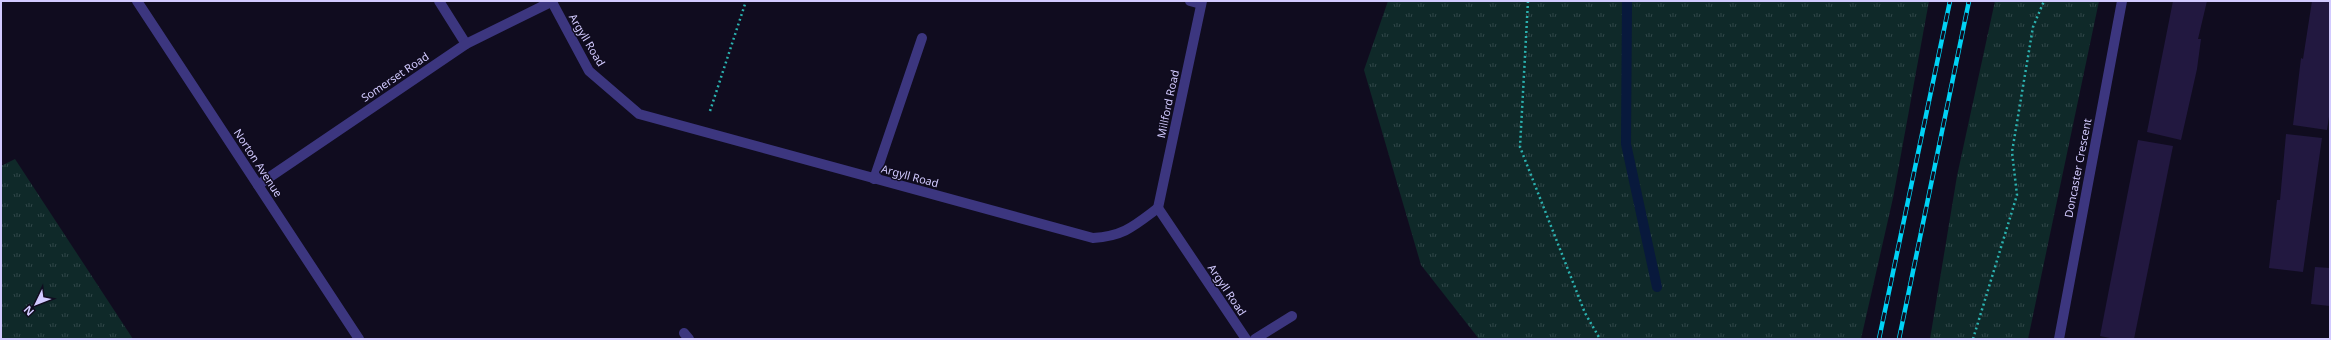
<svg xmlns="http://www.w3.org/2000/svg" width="2331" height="340" viewBox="0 0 2331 340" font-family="'Noto Sans',sans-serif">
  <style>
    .grass { fill: url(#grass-tufts) }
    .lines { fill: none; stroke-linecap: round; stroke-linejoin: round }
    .stream { stroke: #08193c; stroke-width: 10 }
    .building { fill: #221840 }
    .path { stroke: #2bb2b0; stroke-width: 2.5; stroke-dasharray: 2 3; stroke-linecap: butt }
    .service { stroke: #3c367f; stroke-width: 10 }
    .minor { stroke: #3c367f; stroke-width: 10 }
    .tertiary { stroke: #3c367f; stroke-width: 10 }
    .rail-casing { stroke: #00d2f5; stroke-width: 4.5 }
    .rail { stroke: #100c1f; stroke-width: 3; stroke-dasharray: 9; stroke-linecap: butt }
    .labels { text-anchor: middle; stroke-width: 3; stroke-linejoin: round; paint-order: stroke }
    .street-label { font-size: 11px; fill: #d2caff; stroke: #100c1f }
  </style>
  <defs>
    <pattern id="grass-tufts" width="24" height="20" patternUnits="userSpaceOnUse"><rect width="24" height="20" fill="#0f2929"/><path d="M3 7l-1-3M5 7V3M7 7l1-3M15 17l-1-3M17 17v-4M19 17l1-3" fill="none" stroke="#314749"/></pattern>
  </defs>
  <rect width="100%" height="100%" fill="#100c1f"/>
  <g class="grass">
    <polygon points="1388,1 1929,1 1893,198 1861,339 1479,339 1421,265 1364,70"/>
    <polygon points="1995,1 2099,1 2028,339 1930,339 1957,176"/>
    <polygon points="15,159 133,339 1,339 1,166"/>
  </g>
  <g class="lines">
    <polyline class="stream" points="1627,1 1626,144 1657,287"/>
  </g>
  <g class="building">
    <polygon points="2173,1 2207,1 2198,39 2201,39 2197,69 2181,140 2147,132"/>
    <polygon points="2312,1 2330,1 2330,110 2327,130 2293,125 2301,58 2303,59"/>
    <polygon points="2286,134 2322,138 2303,272 2269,268 2277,200 2280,200"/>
    <polygon points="2138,140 2173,146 2134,339 2115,339 2100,336"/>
    <polygon points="2315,267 2330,268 2330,306 2311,304"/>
  </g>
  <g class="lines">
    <g class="path">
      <polyline points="1528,1 1520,147 1585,313 1600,339"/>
      <polyline points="710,111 746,1"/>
      <polyline points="1973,339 2017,195 2012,152 2033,27 2044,1"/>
    </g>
    <polyline class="service" points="874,179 922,38"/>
    <g class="minor">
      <polyline points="439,1 466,44"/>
      <polyline points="1190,1 1201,4"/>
      <path d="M 552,2 L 589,71 L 639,114 L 1093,238 C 1124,236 1134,226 1158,208"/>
      <polyline points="258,185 466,44 553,1"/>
      <polyline points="1158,208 1202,1"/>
      <polyline points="1158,208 1246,339"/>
      <polyline points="684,333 689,339"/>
      <polyline points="1255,339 1292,316"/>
      <polyline points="2059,339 2122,1"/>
    </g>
    <polyline class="tertiary" points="137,1 359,339"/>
    <g class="rail-casing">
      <g id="rail">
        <polyline points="1879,339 1950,1"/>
        <polyline points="1899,339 1969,1"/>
      </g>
    </g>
    <use href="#rail" class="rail"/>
  </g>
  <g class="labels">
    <g class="street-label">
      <text transform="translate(587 40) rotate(59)" y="4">Argyll Road</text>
      <text transform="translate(395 77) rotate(-34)" y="4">Somerset Road</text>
      <text transform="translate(1168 104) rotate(-78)" y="4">Millford Road</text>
      <text transform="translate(258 163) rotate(57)" y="4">Norton Avenue</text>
      <text transform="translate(2078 168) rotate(-79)" y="4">Doncaster Crescent</text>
      <text transform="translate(910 176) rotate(15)" y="4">Argyll Road</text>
      <text transform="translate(1227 290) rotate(56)" y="4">Argyll Road</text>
    </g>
  </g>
  <rect width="2331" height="340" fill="none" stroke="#d2caff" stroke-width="4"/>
  <g transform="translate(36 304) rotate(227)" stroke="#100c1f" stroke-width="3" paint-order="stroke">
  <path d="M0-3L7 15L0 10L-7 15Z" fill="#d2caff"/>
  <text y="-6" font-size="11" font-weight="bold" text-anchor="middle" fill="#d2caff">N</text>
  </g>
</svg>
